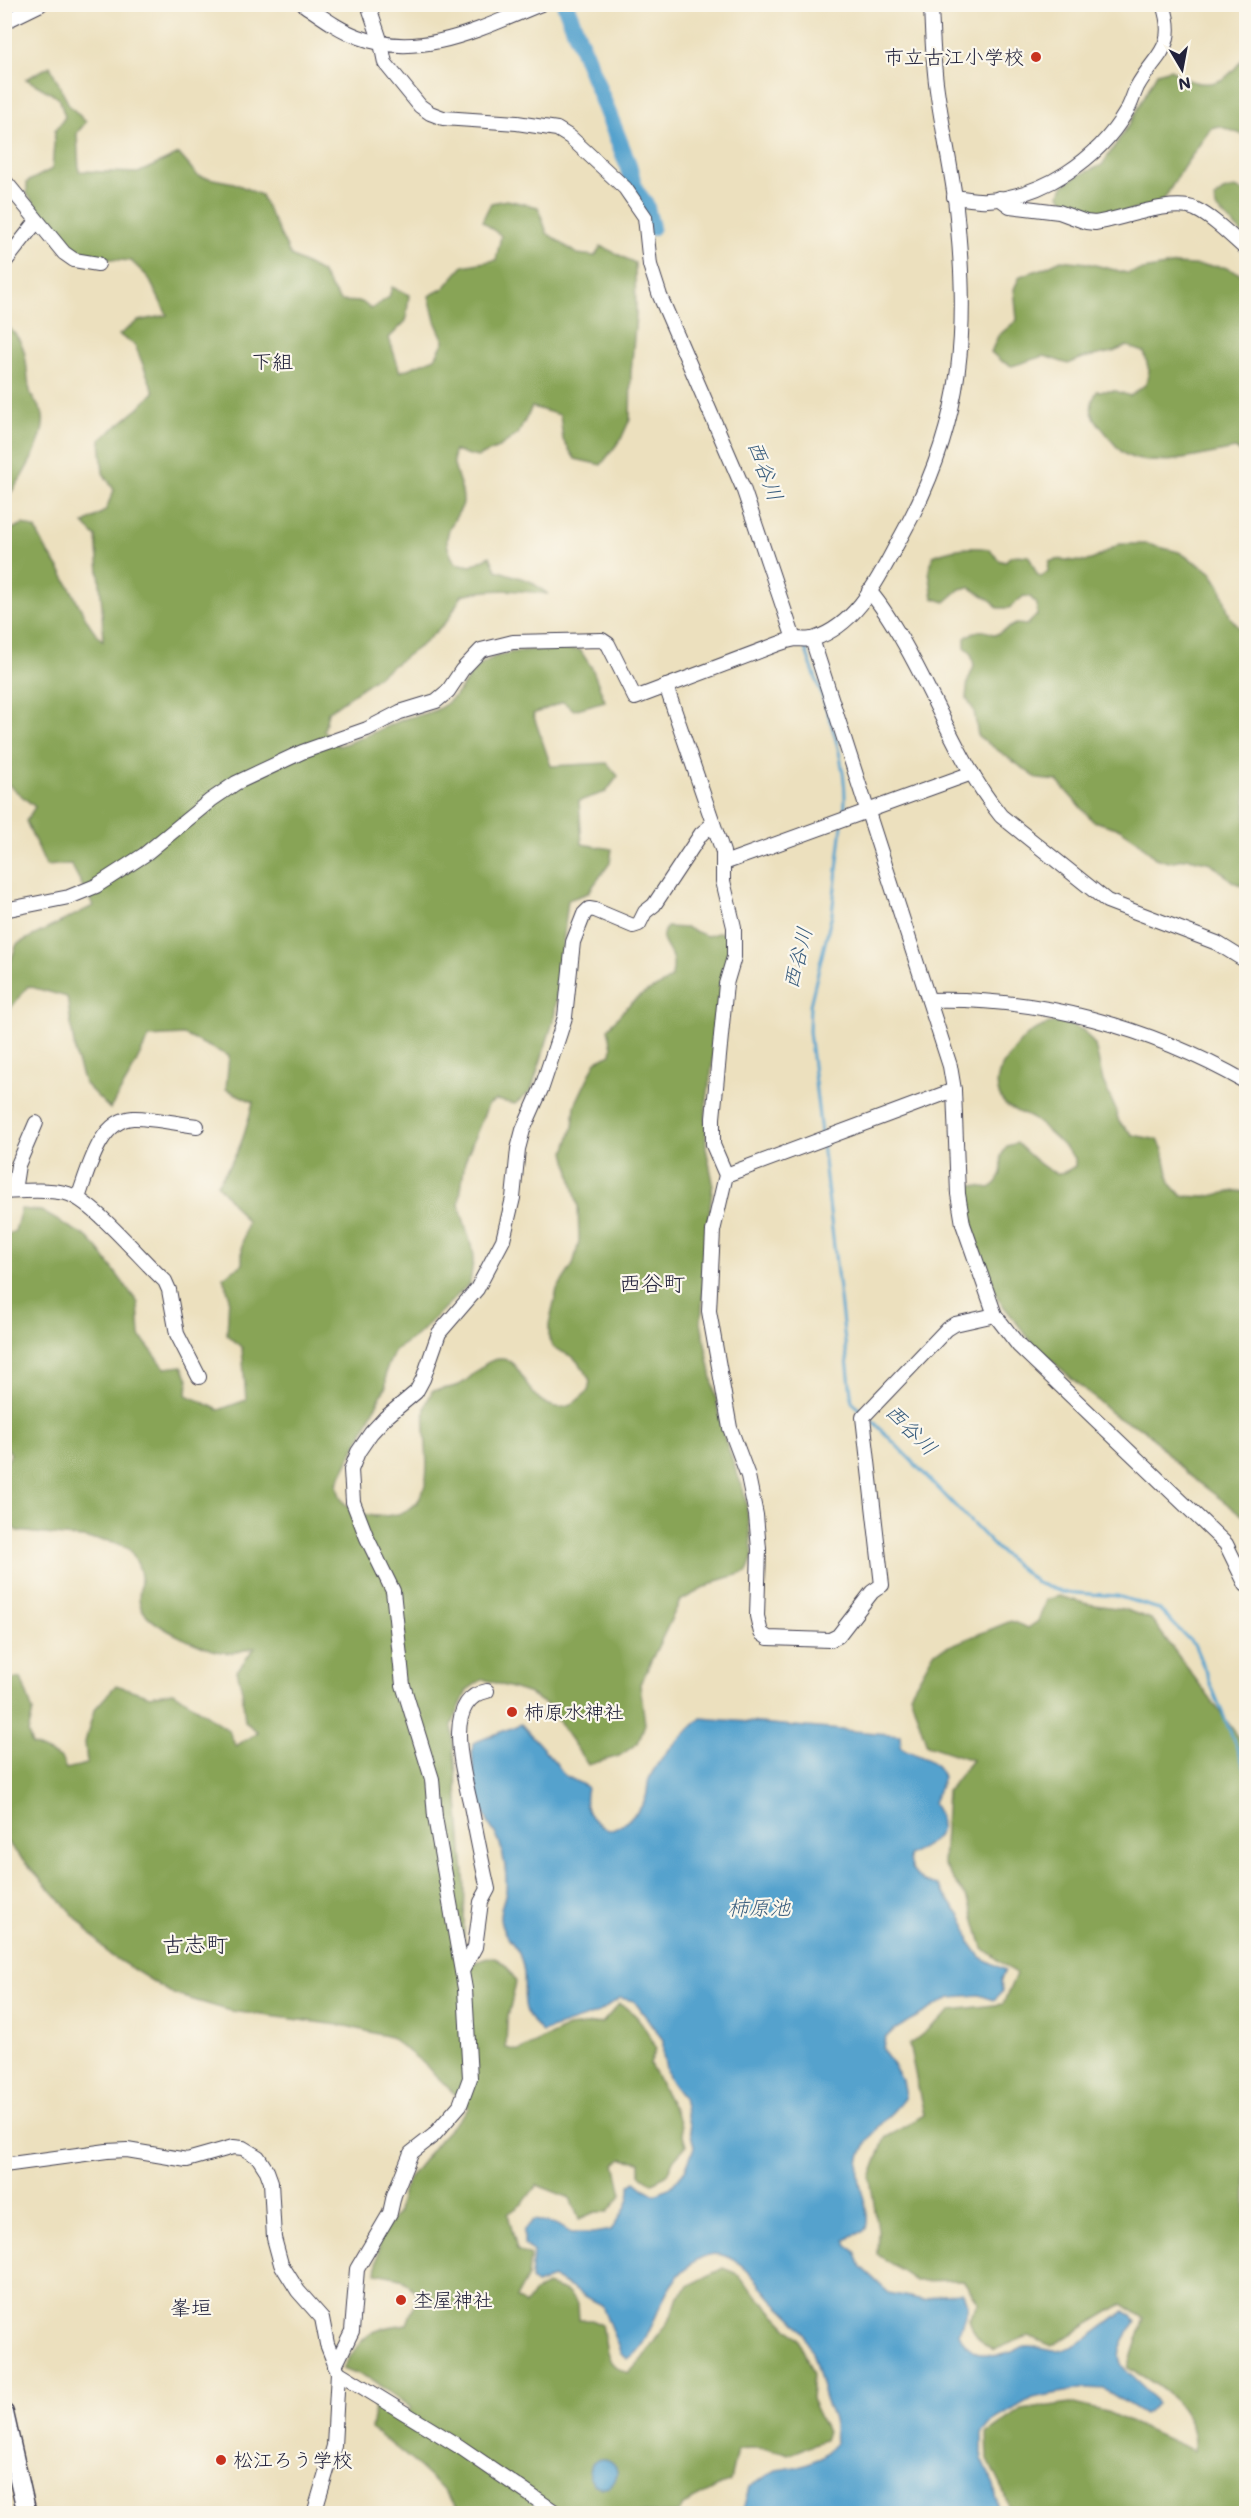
<svg xmlns="http://www.w3.org/2000/svg" width="1251" height="2518" viewBox="0 0 1251 2518" font-family="Mali,'Klee One',sans-serif">
  <style>
    .forest { fill: #88a456; stroke: #556348; stroke-width: 1.5 }
    .water { fill: #54a2cd; stroke: #3b6284; stroke-width: 1.5 }
    .lines { fill: none; stroke-linecap: round; stroke-linejoin: round }
    .stream { stroke: #54a2cd; stroke-width: 3 }
    .river { stroke: #54a2cd; stroke-width: 18 }
    .minor-casing { stroke: #403e4f; stroke-width: 16 }
    .major-casing { stroke: #403e4f; stroke-width: 21 }
    .minor { stroke: #fff; stroke-width: 14 }
    .major { stroke: #fff; stroke-width: 18 }
    .poi-dot { fill: #c8321e; stroke: #fbf7ec; stroke-width: 2 }
    .labels { text-anchor: middle; stroke-width: 4.5; stroke-linejoin: round; paint-order: stroke }
    .poi-label { font-size: 20px; fill: #22223b; stroke: #fbf7ec; text-anchor: start }
    .neighbourhood-label { font-size: 21px; fill: #22223b; stroke: #fbf7ec }
    .water-label { font-size: 21px; font-style: italic; fill: #385c7d; stroke: #fbf7ec }
    .quarter-label { font-size: 22px; fill: #22223b; stroke: #fbf7ec }
  </style>
  <rect width="100%" height="100%" fill="#fbf7ec"/>
  <filter id="ink" filterUnits="userSpaceOnUse"><feTurbulence type="fractalNoise" baseFrequency=".0167" numOctaves="2"/><feDisplacementMap in="SourceGraphic" scale="12" xChannelSelector="R" yChannelSelector="G"/><feConvolveMatrix kernelMatrix="1 2 1 2 8 2 1 2 1" color-interpolation-filters="sRGB"/></filter>
  <filter id="wash" filterUnits="userSpaceOnUse"><feTurbulence type="fractalNoise" baseFrequency=".008" numOctaves="4" result="noise"/><feDisplacementMap in="SourceGraphic" scale="24" xChannelSelector="R" yChannelSelector="G"/><feGaussianBlur stdDeviation="1.35" result="paint"/><feColorMatrix in="noise" values="0 0 0 0 0 0 0 0 0 0 0 0 0 0 0 0 0 1.4 0 .05"/><feComposite in="paint" operator="in"/></filter>
  <g filter="url(#wash)">
    <rect width="100%" height="100%" fill="#ece0be"/>
    <g class="forest">
      <path d="M 1246,55 L 1246,136 L 1219,126 L 1211,128 L 1183,168 L 1161,204 L 1093,218 L 1077,214 L 1065,205 L 1060,194 L 1063,186 L 1075,177 L 1102,165 L 1130,123 L 1157,73 L 1171,69 C 1186,82 1205,88 1223,79 C 1232,74 1240,62 1246,55 Z"/>
      <path d="M 50,66 L 69,105 L 86,122 L 77,133 L 79,171 L 138,173 L 179,154 L 198,176 L 234,183 L 261,195 L 291,256 L 321,272 L 340,301 L 362,302 L 371,309 L 389,297 L 392,287 L 409,295 L 406,321 L 389,338 L 400,372 L 435,358 L 444,341 L 435,321 L 429,296 L 444,288 L 463,266 L 496,260 L 501,236 L 482,221 L 491,203 L 507,200 L 538,207 L 547,233 L 577,254 L 595,256 L 601,246 L 635,263 L 636,315 L 631,373 L 630,419 L 621,439 L 601,465 L 575,459 L 563,440 L 560,415 L 532,407 L 518,434 L 496,449 L 477,457 L 454,451 C 450,469 464,483 463,502 C 463,507 459,511 457,515 C 445,534 443,543 455,563 L 471,566 L 490,556 L 496,570 L 530,581 L 548,594 C 516,590 494,588 462,595 L 448,620 L 423,644 L 328,712 L 324,731 L 339,746 C 363,738 384,727 407,718 C 417,715 429,714 438,709 C 457,698 462,686 475,670 C 495,646 551,649 580,650 L 592,668 L 605,701 L 574,710 L 563,702 L 533,714 L 551,766 L 607,763 L 618,776 L 606,792 L 579,801 L 582,844 L 612,849 L 610,863 L 588,893 L 568,900 L 554,1019 L 531,1091 L 515,1104 L 496,1100 L 488,1105 L 465,1161 L 459,1204 L 474,1255 L 470,1283 L 416,1336 L 395,1350 L 386,1370 L 386,1386 L 337,1484 C 339,1498 343,1505 357,1512 C 369,1517 380,1517 393,1515 C 444,1506 421,1444 425,1408 C 426,1402 430,1397 432,1391 C 441,1389 452,1388 459,1385 C 474,1378 483,1358 502,1359 C 522,1360 524,1395 549,1405 C 566,1412 575,1403 588,1391 L 590,1381 L 584,1369 L 573,1357 L 554,1348 L 549,1339 L 549,1324 L 557,1289 L 573,1265 L 579,1242 L 578,1206 L 565,1152 L 573,1127 L 575,1105 L 596,1061 L 611,1054 L 612,1047 L 608,1029 C 620,1014 630,1001 647,992 C 656,987 664,985 672,977 C 672,973 674,967 673,962 C 672,948 655,941 667,927 L 687,928 L 707,936 L 721,932 L 728,939 L 730,948 L 706,1106 L 706,1148 L 713,1182 L 707,1233 L 701,1323 L 723,1434 L 745,1495 L 753,1556 L 747,1572 L 717,1581 L 680,1601 L 640,1684 L 645,1724 L 638,1743 L 619,1756 L 588,1765 L 547,1705 L 530,1694 L 483,1679 L 467,1690 L 452,1725 L 465,1887 L 463,1961 L 475,1963 C 494,1948 508,1965 516,1982 L 507,2021 L 506,2048 L 519,2051 L 568,2027 L 602,2023 L 619,2004 C 639,2013 647,2030 656,2050 L 650,2064 L 679,2119 L 686,2146 L 674,2159 L 666,2176 L 652,2183 L 640,2174 L 640,2162 L 622,2159 L 615,2164 L 622,2194 L 608,2212 L 595,2212 L 579,2219 L 570,2198 L 537,2185 L 522,2204 L 508,2214 L 517,2250 L 530,2256 L 528,2276 L 516,2298 L 525,2305 L 533,2293 L 546,2285 L 566,2291 L 578,2304 L 579,2320 L 591,2320 L 602,2325 C 608,2349 602,2365 629,2373 L 642,2359 L 671,2317 L 678,2297 L 690,2285 L 723,2268 L 735,2273 L 799,2339 L 813,2374 L 811,2399 L 827,2432 L 824,2440 L 788,2454 C 776,2449 749,2446 737,2450 L 730,2481 L 683,2505 L 678,2513 L 462,2514 C 437,2479 405,2454 371,2429 L 375,2404 L 404,2419 L 411,2408 L 373,2380 L 343,2368 C 364,2335 367,2329 407,2324 L 418,2294 L 401,2278 L 376,2273 L 380,2237 L 398,2212 L 402,2193 L 411,2175 L 439,2140 L 469,2108 L 423,2063 L 390,2037 L 346,2026 L 231,2011 L 173,1994 L 110,1955 L 5,1840 L 4,1680 L 21,1678 L 33,1711 L 28,1733 L 32,1745 L 61,1758 L 66,1769 L 87,1764 L 85,1742 L 94,1710 L 116,1685 L 150,1696 L 174,1692 L 228,1730 L 236,1746 L 258,1732 L 245,1722 L 242,1690 L 237,1671 L 255,1647 C 247,1649 236,1653 228,1653 C 207,1651 153,1628 142,1609 C 136,1600 141,1588 141,1578 C 141,1567 134,1557 129,1548 L 110,1541 L 17,1531 L 5,1520 L 5,1465 L 11,1454 L 4,1444 L 5,1236 L 15,1231 L 21,1209 L 41,1211 L 87,1237 L 99,1250 L 138,1303 L 140,1336 L 165,1368 L 182,1366 L 188,1379 L 187,1395 L 219,1410 L 246,1400 L 242,1348 L 227,1334 L 229,1295 L 223,1277 L 242,1264 L 242,1244 L 247,1222 L 217,1184 C 240,1152 244,1139 253,1102 L 226,1089 L 229,1056 L 184,1035 L 149,1037 L 128,1079 L 110,1109 L 84,1083 L 76,1058 L 67,997 L 28,986 L 10,1009 L 5,1005 L 5,976 L 17,944 L 93,906 L 71,864 L 46,866 L 26,821 L 35,807 L 5,782 L 5,532 L 23,524 L 36,529 C 43,548 52,557 62,573 C 76,596 84,622 103,641 L 102,607 L 96,537 L 83,524 L 105,511 L 114,490 L 103,473 L 100,440 L 139,408 L 154,392 L 135,345 L 119,335 L 138,321 L 167,315 L 148,277 L 131,261 L 86,257 L 60,236 L 27,194 L 27,182 L 52,169 L 55,131 L 65,117 L 59,98 L 26,79 Z"/>
      <polygon points="1235,188 1246,192 1246,237 1216,208 1214,199 1223,191"/>
      <path d="M 1061,260 L 1087,263 L 1127,273 L 1176,264 L 1224,267 L 1246,276 L 1246,455 L 1235,449 C 1205,454 1154,470 1126,455 C 1117,450 1108,435 1101,427 C 1090,414 1088,407 1097,391 L 1116,391 L 1130,396 L 1146,384 L 1149,371 L 1144,352 L 1127,346 L 1113,352 L 1083,358 L 1068,364 L 1044,356 L 1012,366 L 1001,361 L 991,352 L 998,336 L 1017,320 L 1014,289 L 1020,276 L 1044,268 Z"/>
      <path d="M 5,324 C 31,346 24,361 30,391 C 32,400 42,407 43,416 C 47,438 19,484 5,500 Z"/>
      <path d="M 1120,544 L 1147,544 L 1179,552 L 1211,572 L 1220,586 L 1230,617 L 1242,631 L 1246,657 L 1246,888 L 1232,881 L 1211,863 L 1189,858 L 1168,862 L 1155,858 L 1138,841 L 1120,829 L 1093,821 L 1057,781 L 1038,779 L 978,736 L 974,711 L 966,697 L 968,681 L 974,666 L 971,653 L 965,647 L 965,638 C 976,629 983,629 995,635 L 1016,624 L 1027,625 L 1037,615 L 1037,604 L 1030,597 L 1024,596 L 1009,608 L 998,608 L 992,601 L 969,587 L 960,589 L 945,602 L 933,598 L 929,571 L 933,556 C 952,548 969,546 989,549 L 999,560 L 1005,562 C 1011,553 1019,555 1029,556 L 1037,574 L 1041,577 L 1048,571 L 1049,562 C 1062,555 1076,565 1091,560 C 1100,557 1110,548 1120,544 Z"/>
      <path d="M 1059,1021 L 1083,1030 L 1095,1045 L 1103,1081 L 1115,1108 L 1119,1122 L 1133,1135 L 1158,1140 L 1163,1150 L 1170,1183 L 1182,1196 L 1205,1197 L 1235,1191 L 1246,1192 L 1246,1518 L 1185,1472 L 1144,1429 L 1116,1417 L 1034,1345 L 998,1299 L 975,1236 L 964,1192 L 971,1185 L 990,1188 C 1002,1179 1003,1170 1001,1156 L 1007,1146 L 1017,1143 C 1025,1151 1046,1172 1057,1173 C 1064,1174 1070,1169 1075,1166 L 1075,1158 C 1062,1144 1049,1131 1034,1120 C 1025,1114 1012,1111 1005,1104 C 992,1089 997,1071 1008,1058 C 1025,1034 1031,1029 1059,1021 Z"/>
      <path d="M 1059,1596 L 1088,1604 L 1123,1609 L 1151,1619 L 1246,1747 L 1246,2513 L 1010,2513 L 1004,2493 L 988,2460 L 987,2434 L 1021,2410 L 1070,2403 L 1107,2412 L 1194,2451 C 1197,2409 1162,2386 1128,2368 L 1144,2318 L 1122,2304 L 1052,2346 L 1028,2336 L 994,2350 C 979,2342 973,2334 969,2318 L 979,2303 L 963,2280 L 916,2281 L 877,2254 L 878,2230 L 870,2178 L 885,2138 L 924,2115 L 909,2045 L 952,2010 L 1003,2004 L 1016,1974 L 983,1948 L 970,1903 L 943,1864 L 947,1791 L 972,1760 L 927,1745 L 910,1694 L 934,1652 L 1011,1621 L 1028,1628 L 1038,1621 L 1046,1600 Z"/>
    </g>
    <g class="water">
      <path d="M 701,1718 L 900,1735 L 901,1747 C 919,1759 936,1756 943,1778 L 933,1803 C 953,1837 932,1840 909,1856 C 909,1874 922,1883 938,1886 L 960,1915 L 966,1925 L 970,1943 L 980,1957 L 1005,1970 L 1001,1979 L 1002,1992 L 994,2000 L 979,1995 L 951,1997 L 894,2030 L 885,2038 L 883,2049 L 902,2080 L 905,2097 C 884,2125 851,2144 860,2183 C 863,2199 870,2213 866,2229 L 846,2239 L 848,2245 L 856,2253 L 861,2267 L 889,2293 L 924,2300 L 941,2294 L 963,2293 L 968,2306 L 959,2333 C 968,2355 990,2360 1012,2352 C 1017,2350 1021,2347 1025,2346 C 1035,2344 1046,2352 1057,2351 C 1081,2348 1104,2324 1124,2311 L 1132,2316 L 1136,2322 C 1096,2372 1138,2369 1157,2404 L 1144,2414 L 1104,2389 L 1086,2388 L 1032,2398 L 993,2421 L 982,2434 L 982,2459 L 994,2485 L 997,2500 L 997,2513 L 745,2513 L 744,2506 L 749,2487 L 776,2470 L 796,2467 L 821,2458 L 835,2443 C 834,2436 835,2427 833,2420 C 832,2413 827,2406 825,2399 C 818,2375 814,2351 802,2330 C 794,2318 783,2310 773,2300 C 755,2280 730,2239 697,2260 C 654,2286 659,2338 628,2359 L 621,2354 L 602,2305 C 584,2297 570,2285 552,2278 L 536,2285 L 531,2280 L 533,2253 L 524,2244 L 524,2230 L 534,2220 L 556,2224 L 571,2233 L 593,2233 L 611,2230 C 621,2217 631,2203 630,2185 L 635,2182 L 644,2189 L 655,2194 L 671,2187 L 685,2170 L 694,2147 L 683,2098 L 668,2078 L 663,2056 L 663,2040 L 634,2001 L 620,1998 L 596,2014 L 542,2032 C 512,2006 532,1987 520,1956 C 514,1941 500,1935 500,1916 C 500,1907 505,1899 506,1890 C 507,1875 504,1858 500,1844 C 498,1835 490,1828 487,1820 C 477,1795 470,1769 473,1743 L 521,1724 L 556,1763 L 564,1775 L 587,1787 C 582,1810 589,1820 609,1830 C 624,1826 641,1812 646,1797 C 648,1791 647,1784 649,1779 C 659,1756 683,1735 701,1718 Z"/>
      <circle cx="603" cy="2473" r="14"/>
    </g>
    <g class="lines">
      <g class="stream">
        <path d="M 805,647 C 821,696 851,763 844,814"/>
        <polyline points="821,1134 809,1031 810,1005 832,914 842,826"/>
        <polyline points="822,1143 852,1402 863,1412"/>
        <polyline points="868,1416 997,1549 1037,1583 1062,1592 1117,1596 1159,1609 1195,1646 1246,1770"/>
      </g>
      <polyline class="river" points="565,4 627,162 635,191 645,204 651,227"/>
    </g>
  </g>
  <g filter="url(#ink)">
    <g class="lines">
      <g class="minor-casing">
        <g id="minor">
          <path d="M 303,4 C 321,16 339,30 359,37 C 421,61 483,27 541,4"/>
          <polyline points="368,4 381,43 385,63 420,106 430,113 443,118 517,123 557,129 570,137 625,188 645,217 650,265 660,296 743,488 794,639"/>
          <polyline points="4,22 41,4"/>
          <polyline points="4,180 64,253 74,260 98,264"/>
          <path d="M 954,197 C 965,198 976,201 987,200 C 1042,197 1098,160 1126,112 C 1131,105 1133,95 1137,87 C 1155,54 1178,49 1163,4"/>
          <path d="M 999,198 L 1010,206 L 1059,212 L 1086,222 L 1095,223 C 1121,219 1172,199 1195,209 C 1214,218 1231,236 1246,249"/>
          <polyline points="4,263 37,221"/>
          <path d="M 869,591 C 881,604 889,618 898,633 C 933,690 959,765 1001,816 L 1107,901 L 1217,943 L 1246,961"/>
          <polyline points="812,639 950,1066 954,1090 958,1194 963,1224 995,1315 1019,1346 1226,1544 1246,1585"/>
          <polyline points="666,686 723,852 723,881 734,927 734,957 726,984 713,1118 713,1145 726,1175 713,1231 709,1311 730,1428 748,1476 756,1515 759,1549 757,1616 761,1633 768,1638 830,1640 838,1636 872,1592 882,1585 863,1417 947,1329 955,1324 995,1315"/>
          <polyline points="724,863 972,773"/>
          <path d="M 4,910 L 69,897 L 96,886 L 144,855 L 211,800 L 236,783 L 302,752 L 367,729 L 400,712 L 436,701 L 448,691 L 462,670 L 481,650 L 513,642 L 602,640 L 608,644 L 635,698 L 778,644 C 783,642 789,640 795,639 C 801,639 807,640 813,639 C 860,624 880,574 902,535 C 966,420 969,326 955,198 C 950,162 942,126 937,90 C 933,63 932,33 931,4"/>
          <path d="M 929,1000 C 1041,997 1150,1027 1246,1082"/>
          <polyline points="726,1175 954,1090"/>
          <polyline points="14,1191 18,1165 36,1123"/>
          <path d="M 4,1192 C 24,1191 46,1189 65,1193 C 91,1198 142,1261 165,1281 L 169,1290 L 177,1334 L 199,1377"/>
          <path d="M 78,1198 C 88,1172 99,1120 133,1118 C 148,1117 179,1124 197,1126"/>
          <path d="M 462,1971 L 475,1947 L 481,1902 L 488,1889 C 482,1863 477,1837 472,1811 C 466,1780 439,1700 487,1691"/>
          <polyline points="4,2165 107,2151 127,2150 187,2160 233,2147 243,2148 258,2157 267,2171 271,2182 274,2238 281,2264 298,2291 322,2318 327,2344 338,2372 334,2446 314,2514"/>
          <polyline points="335,2366 352,2331 357,2269 390,2213 394,2195 411,2153 434,2135 460,2105 470,2078 465,1989 435,1817 432,1779 403,1685 393,1591 367,1538 353,1502 351,1470 358,1452 371,1433 385,1418 416,1392 423,1379 439,1333 477,1289 503,1240 513,1198 518,1149 523,1130 542,1087 560,1033 565,1017 573,942 584,914 589,909 595,910 633,926 639,924 645,912 654,905 701,834 713,824"/>
          <polyline points="338,2372 460,2447 558,2514"/>
        </g>
      </g>
      <g class="major-casing">
        <polyline id="major" points="4,2413 27,2514"/>
      </g>
      <use href="#minor" class="minor"/>
      <use href="#major" class="major"/>
    </g>
  </g>
  <g class="poi-dot">
    <circle cx="1036" cy="57" r="6"/>
    <circle cx="512" cy="1712" r="6"/>
    <circle cx="401" cy="2300" r="6"/>
    <circle cx="221" cy="2460" r="6"/>
  </g>
  <g class="labels">
    <g class="poi-label">
      <text x="1024" y="64" text-anchor="end">市立古江小学校</text>
      <text x="524" y="1719">柿原水神社</text>
      <text x="413" y="2307">杢屋神社</text>
      <text x="233" y="2467">松江ろう学校</text>
    </g>
    <g class="neighbourhood-label">
      <text x="272" y="369">下組</text>
      <text x="191" y="2315">峯垣</text>
    </g>
    <g class="water-label">
      <text transform="translate(765 471) rotate(69)" y="7">西谷川</text>
      <text transform="translate(798 958) rotate(-76)" y="7">西谷川</text>
      <text transform="translate(911 1430) rotate(45)" y="7">西谷川</text>
      <text x="759" y="1915">柿原池</text>
    </g>
    <g class="quarter-label">
      <text x="652" y="1291">西谷町</text>
      <text x="195" y="1952">古志町</text>
    </g>
  </g>
  <rect width="1251" height="2518" fill="none" stroke="#fbf7ec" stroke-width="24"/>
  <g transform="translate(1182 69) rotate(170)" stroke="#fbf7ec" stroke-width="4.5" paint-order="stroke">
  <path d="M0-4.5L10 22L0 15L-10 22Z" fill="#22223b"/>
  <text y="-9" font-size="16" font-weight="bold" text-anchor="middle" fill="#22223b">N</text>
  </g>
</svg>
